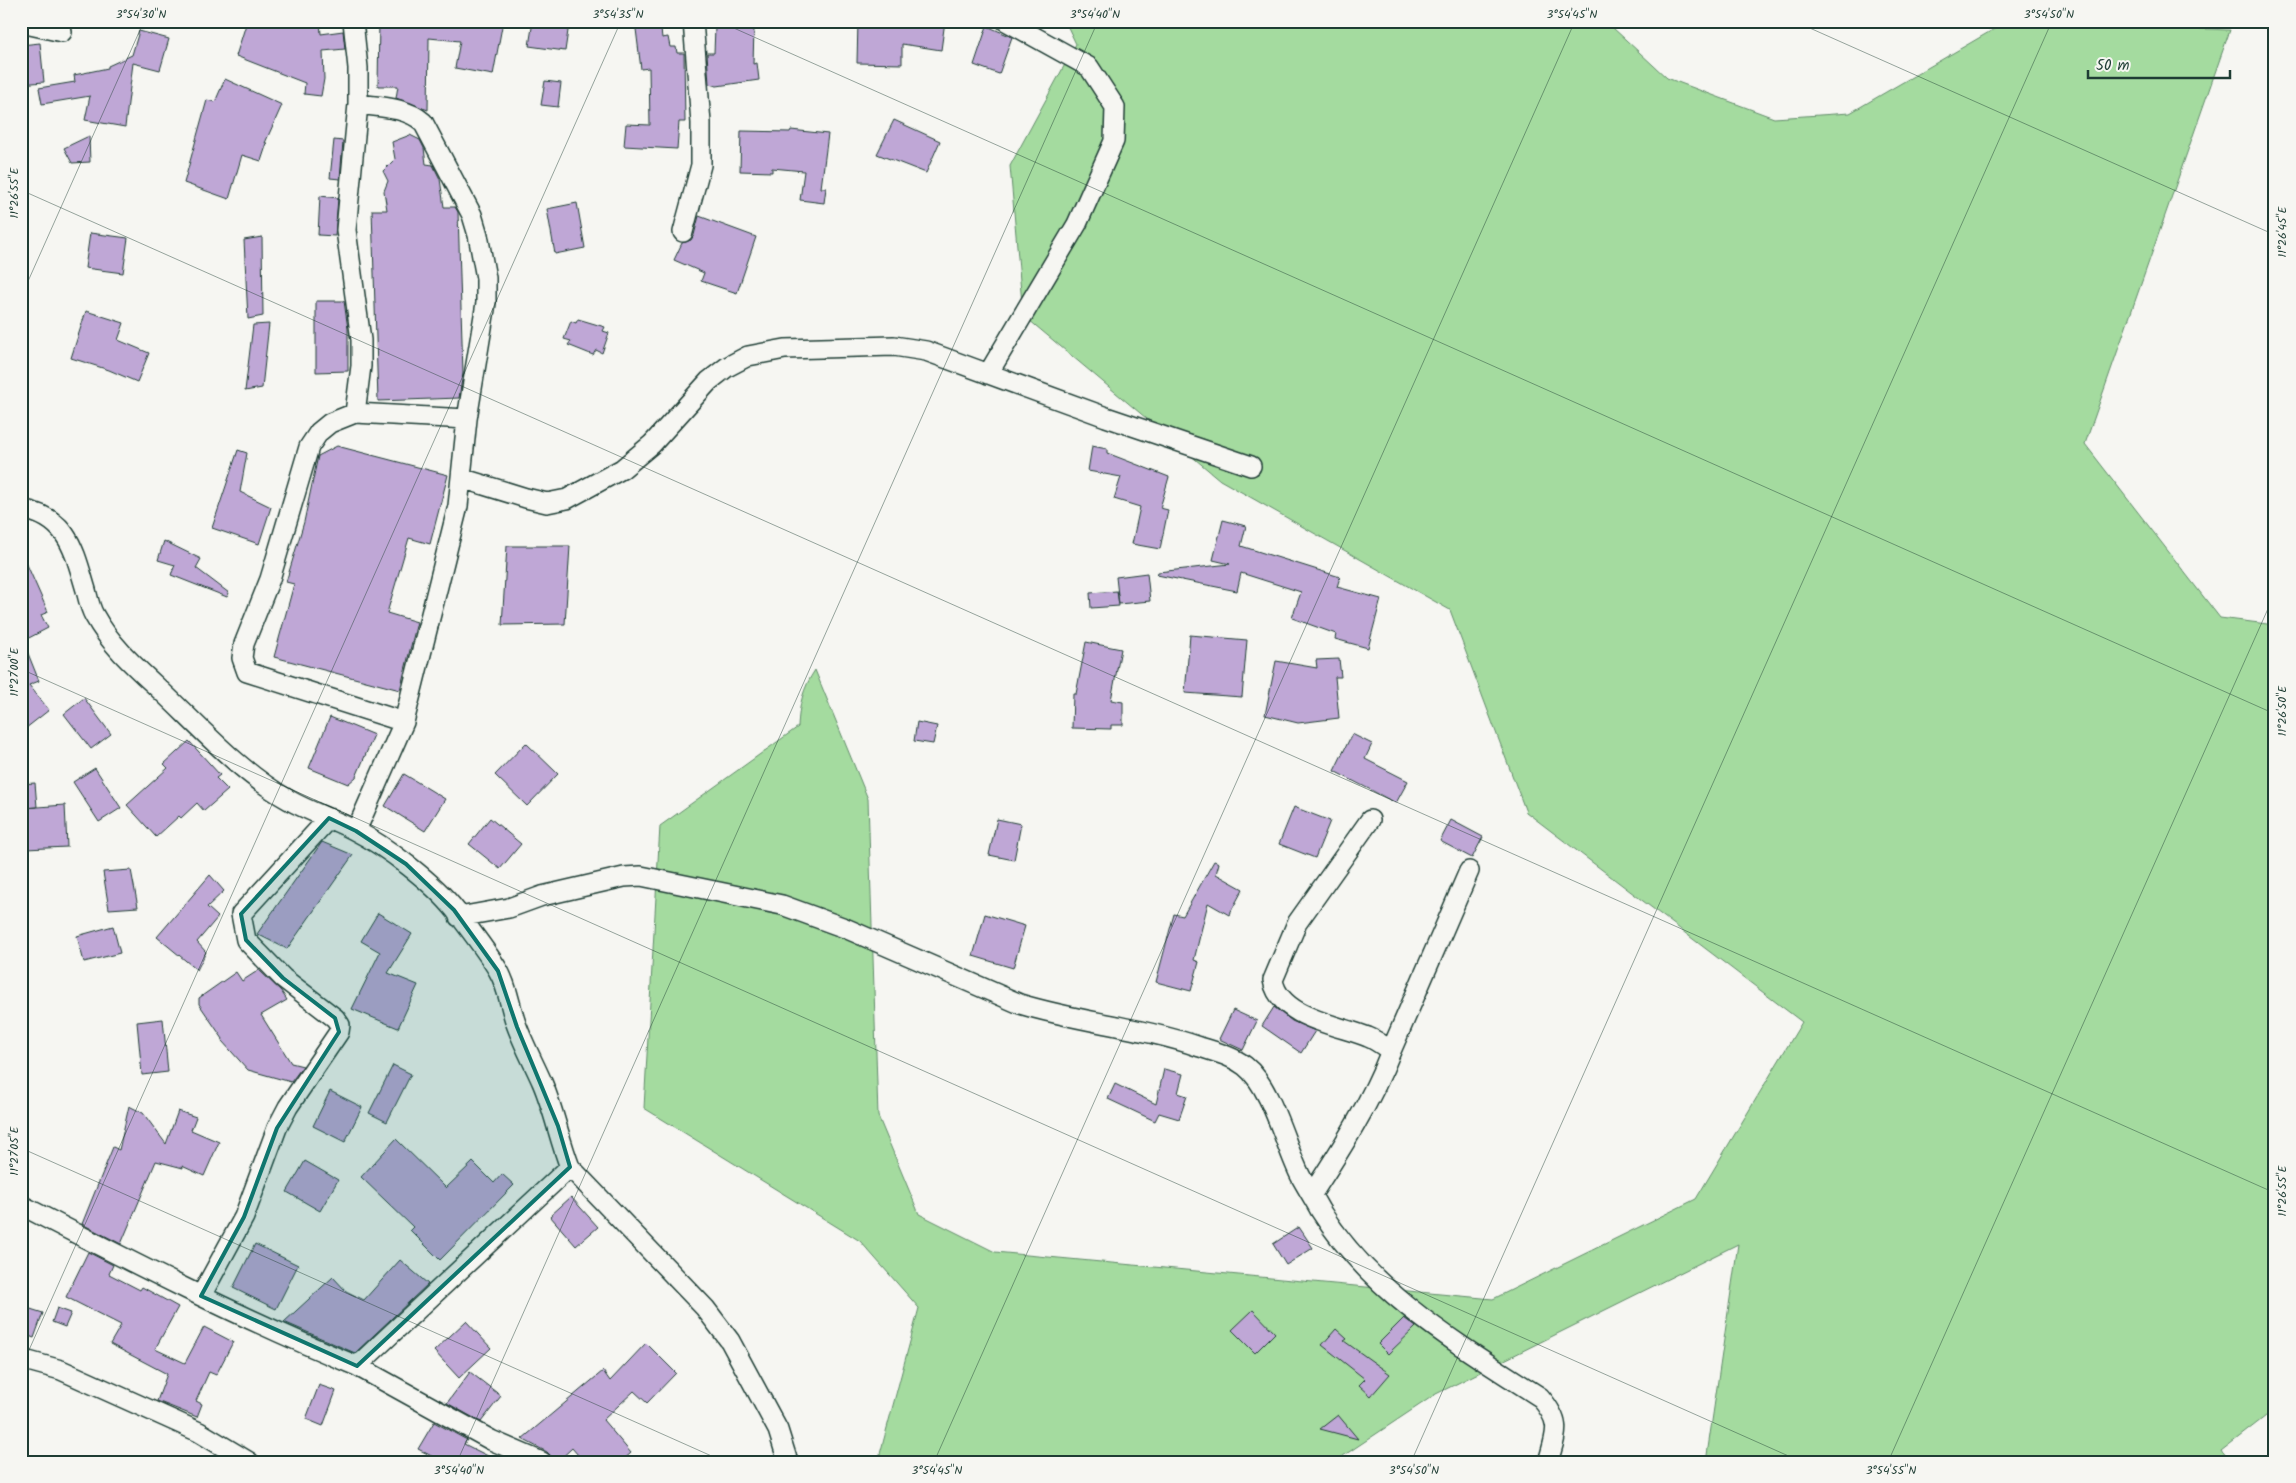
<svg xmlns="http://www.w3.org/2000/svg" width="2296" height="1483" viewBox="0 0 2296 1483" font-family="Kalam,sans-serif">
<rect width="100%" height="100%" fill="#f6f6f2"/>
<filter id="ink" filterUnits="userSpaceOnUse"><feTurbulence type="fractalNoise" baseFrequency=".02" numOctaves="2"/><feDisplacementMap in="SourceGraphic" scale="10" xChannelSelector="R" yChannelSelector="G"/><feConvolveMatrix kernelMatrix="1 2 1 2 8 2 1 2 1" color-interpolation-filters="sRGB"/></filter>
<g filter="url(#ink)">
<path fill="#a4db9f" stroke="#628c6a" d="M 1065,21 L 1585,21 L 1612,27 L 1667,78 L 1774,118 L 1850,113 L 2008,21 L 2230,30 L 2085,444 L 2220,618 L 2275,625 L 2275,1409 L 2221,1451 L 2228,1462 L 1706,1462 L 1738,1244 L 1436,1394 L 1334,1462 L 882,1462 L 880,1454 L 919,1308 L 860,1241 L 644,1108 L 660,826 L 798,727 C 799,705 803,688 815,670 L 868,799 L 878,1116 L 919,1214 L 995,1252 L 1493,1299 L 1696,1199 L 1802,1022 L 1526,812 L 1450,610 L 1220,480 L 1023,315 L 1010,166 L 1076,44 Z"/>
<path fill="#bfa7d6" stroke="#1f3d34" d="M 247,21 L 320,21 L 321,34 L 343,31 L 345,49 L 323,51 L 324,79 L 321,96 L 304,94 L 305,83 L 236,56 Z
M 379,21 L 503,21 L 493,75 L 455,68 L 460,41 L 429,38 L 428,110 L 396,98 L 398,86 L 378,86 Z
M 533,21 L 569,24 L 565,51 L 529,46 Z
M 635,21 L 660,21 L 662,38 L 668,37 L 670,47 L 676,47 L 677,53 L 684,53 L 685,122 L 679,122 L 677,149 L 624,146 L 626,124 L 650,125 L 649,68 L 641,69 Z
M 858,21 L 945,21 L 941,50 L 902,44 L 902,64 L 857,63 Z
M 987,26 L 1012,37 L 999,74 L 974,65 Z
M 715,27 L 754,28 L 753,64 L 757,63 L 759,80 L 717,86 L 709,84 L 707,53 L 714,53 Z
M 139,31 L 169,39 L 160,70 L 133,63 L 125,127 L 85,120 L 90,96 L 42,104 L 39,88 L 75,82 L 74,75 L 108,68 L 108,66 L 132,55 Z
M 40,43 L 44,82 L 21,84 L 21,45 Z
M 225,79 L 282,105 L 265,143 L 267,143 L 261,161 L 242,155 L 229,199 L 184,183 L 207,100 L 215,102 Z
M 545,81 L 561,83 L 558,107 L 541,105 Z
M 894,120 L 940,141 L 926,173 L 877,154 Z
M 791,130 L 828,134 L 821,188 L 826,188 L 824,203 L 800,200 L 804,171 L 772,168 L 772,172 L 740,171 L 741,131 L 790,132 Z
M 410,135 L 420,140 L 424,148 L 426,164 L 433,165 L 440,179 L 444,207 L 455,207 L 458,212 L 463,373 L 459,398 L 378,401 L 372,210 L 387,210 L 384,191 L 388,181 L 383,171 L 395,159 L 392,142 Z
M 89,136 L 90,162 L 72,163 L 64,148 Z
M 334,140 L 343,141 L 340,179 L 330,178 Z
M 320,196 L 338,198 L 335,236 L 318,235 Z
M 577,203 L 585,248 L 555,254 L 547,209 Z
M 699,216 L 756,237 L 737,293 L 701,281 L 704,273 L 674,260 L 682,243 L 691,240 L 694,235 Z
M 90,233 L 128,238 L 123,273 L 85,268 Z
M 262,237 L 263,316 L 248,319 L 244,240 Z
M 316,301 L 344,301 L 348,329 L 348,371 L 316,372 Z
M 86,311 L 124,323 L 118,340 L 149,353 L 137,382 L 109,370 L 71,358 Z
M 578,319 L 605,327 L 603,331 L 609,333 L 602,353 L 596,350 L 593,355 L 568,345 L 571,341 L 564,339 L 571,321 L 576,323 Z
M 269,324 L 262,388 L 245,391 L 253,325 Z
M 337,446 L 448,475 L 430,544 L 409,538 L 387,613 L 417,622 L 400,690 L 274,657 L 294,584 L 286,582 L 304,522 L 318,456 Z
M 1092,446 L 1107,449 L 1107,453 L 1169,477 L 1160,508 L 1168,510 L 1160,549 L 1132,544 L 1140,507 L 1114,499 L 1121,477 L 1088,471 Z
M 238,450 L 247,453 L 240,492 L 271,507 L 259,544 L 212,528 Z
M 1223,520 L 1246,526 L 1241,546 L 1340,577 L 1337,587 L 1381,599 L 1368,648 L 1335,639 L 1336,634 L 1292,618 L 1301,592 L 1241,573 L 1237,591 L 1157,575 L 1158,572 L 1230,564 L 1213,560 Z
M 164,541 L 201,559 L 196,568 L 229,593 L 227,597 L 171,575 L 175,565 L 158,560 Z
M 507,546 L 570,546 L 565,624 L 502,625 Z
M 21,551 L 48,612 L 41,615 L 48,628 L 23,641 L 39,681 L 29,685 L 49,710 L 21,732 Z
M 1147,573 L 1150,601 L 1119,604 L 1116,577 Z
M 1117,591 L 1119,606 L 1091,608 L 1090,593 Z
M 1190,635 L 1247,640 L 1242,697 L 1185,693 Z
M 1086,642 L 1121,649 L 1111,700 L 1123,702 L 1123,725 L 1111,725 L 1111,729 L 1072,728 L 1073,694 L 1076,694 Z
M 1339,659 L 1341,677 L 1335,677 L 1339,718 L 1298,723 L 1265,715 L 1276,661 L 1317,668 L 1316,660 Z
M 84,698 L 111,734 L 91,749 L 64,714 Z
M 330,717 L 374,735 L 356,777 L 348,784 L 309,768 Z
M 917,722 L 937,726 L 933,744 L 914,741 Z
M 1352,734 L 1372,744 L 1365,759 L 1408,781 L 1396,803 L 1334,771 Z
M 189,741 L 220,775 L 216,778 L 228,790 L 204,811 L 197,803 L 181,818 L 179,816 L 156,837 L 127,805 L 168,768 L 164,764 Z
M 526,743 L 558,774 L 527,806 L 495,775 Z
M 95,768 L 121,808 L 99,822 L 73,782 Z
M 404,774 L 445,799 L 425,831 L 385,806 Z
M 35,783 L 37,807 L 21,808 L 21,784 Z
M 65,805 L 67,847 L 26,849 L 24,808 Z
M 1294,807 L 1330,821 L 1315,858 L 1279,844 Z
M 490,818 L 521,844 L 500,869 L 469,844 Z
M 997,819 L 1021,824 L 1014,860 L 989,855 Z
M 1451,820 L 1483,837 L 1472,858 L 1440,841 Z
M 322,842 L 353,855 L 287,949 L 257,934 Z
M 1214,861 L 1219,863 L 1216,874 L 1243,889 L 1229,915 L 1208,903 L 1194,960 L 1199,962 L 1191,991 L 1156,982 L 1174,914 L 1183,916 Z
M 131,870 L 138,907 L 109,909 L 103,872 Z
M 210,875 L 224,891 L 207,907 L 218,917 L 197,942 L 206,952 L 197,970 L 157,937 Z
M 378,913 L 412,934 L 388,973 L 418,985 L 398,1028 L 352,1009 L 380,952 L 361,941 Z
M 985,914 L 1025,926 L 1013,968 L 973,956 Z
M 113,926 L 120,953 L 84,962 L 77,936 Z
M 259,970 L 281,991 L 287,1000 L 261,1015 L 291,1063 L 303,1066 L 291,1082 L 248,1070 L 222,1041 L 223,1039 L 199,1004 L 199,998 L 236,972 L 242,981 Z
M 1274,1007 L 1292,1021 L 1315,1031 L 1301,1053 L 1262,1026 Z
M 1233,1010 L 1257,1021 L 1243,1050 L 1219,1039 Z
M 163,1019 L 168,1072 L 142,1075 L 137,1022 Z
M 393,1065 L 411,1074 L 387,1122 L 369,1113 Z
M 1164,1069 L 1183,1074 L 1178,1093 L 1187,1096 L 1179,1119 L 1159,1113 L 1155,1121 L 1108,1099 L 1115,1084 L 1156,1104 Z
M 330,1091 L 362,1107 L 345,1142 L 313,1126 Z
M 129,1106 L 143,1113 L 166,1144 L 178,1111 L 196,1117 L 191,1130 L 219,1142 L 204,1176 L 182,1166 L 183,1168 L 156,1161 L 121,1244 L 82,1224 L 113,1147 L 119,1150 Z
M 396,1139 L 446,1188 L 473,1162 L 494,1183 L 502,1174 L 514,1185 L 440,1260 L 410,1230 L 413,1227 L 361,1177 Z
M 305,1161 L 338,1180 L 320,1211 L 287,1192 Z
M 571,1197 L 598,1227 L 576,1246 L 550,1216 Z
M 1299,1227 L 1313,1248 L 1286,1265 L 1273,1244 Z
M 255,1244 L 298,1265 L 276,1309 L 233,1288 Z
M 88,1252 L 113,1265 L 109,1274 L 140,1290 L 142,1287 L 178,1307 L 155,1349 L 185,1363 L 204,1327 L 233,1342 L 216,1375 L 209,1372 L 196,1401 L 202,1404 L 197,1417 L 157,1401 L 167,1374 L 110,1344 L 121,1325 L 66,1297 Z
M 400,1260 L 428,1284 L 355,1353 L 284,1322 L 333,1277 L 346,1291 L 364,1300 Z
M 21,1306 L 43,1313 L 34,1338 L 21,1333 Z
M 57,1308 L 71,1313 L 65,1327 L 52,1322 Z
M 1253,1310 L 1275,1333 L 1255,1353 L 1232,1330 Z
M 1404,1318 L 1416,1327 L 1388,1354 L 1378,1344 Z
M 466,1321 L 491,1348 L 459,1378 L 434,1351 Z
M 1336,1329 L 1347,1339 L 1344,1341 L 1390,1374 L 1371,1396 L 1359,1385 L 1365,1379 L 1322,1345 Z
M 646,1343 L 676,1373 L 647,1403 L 634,1391 L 603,1420 L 631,1453 L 621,1462 L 584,1462 L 572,1448 L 557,1462 L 553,1462 L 551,1456 L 547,1452 L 522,1439 L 603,1371 L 610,1381 Z
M 470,1372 L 501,1396 L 481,1422 L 447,1403 Z
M 319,1385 L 336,1391 L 323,1426 L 306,1419 Z
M 1338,1415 L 1358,1439 L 1320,1429 Z
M 434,1422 L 467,1440 L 464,1444 L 500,1462 L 443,1462 L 418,1449 Z"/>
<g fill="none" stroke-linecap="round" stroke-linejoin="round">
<g stroke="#1f3d34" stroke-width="22">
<path id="minor" d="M 353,21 L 358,68 L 358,104 C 379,107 406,107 423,122 L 472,215 L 478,235 L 486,278 L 486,303 L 467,419 L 458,506 L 404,722 L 356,831
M 21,23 L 62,32
M 683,232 L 701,165 L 701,123 L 693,21
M 988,374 L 1077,224 L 1114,141 L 1115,107 L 1089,67 L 1006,21
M 355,413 L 361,366 L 361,340 L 346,230 L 358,104
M 461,478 L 526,498 L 547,503 L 567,499 L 622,469 L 652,444 L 709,381 L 727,367 L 748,356 L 785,349 L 894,346 L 926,351 L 1106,417 L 1251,466
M 21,509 C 68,517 74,550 86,590 C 88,598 90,608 94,615 C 110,644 132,664 156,686 C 198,725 239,772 289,800 C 310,812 333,819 354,830 C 386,846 434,883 456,911 C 470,930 486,950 498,970 C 509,988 510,1010 518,1029 C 525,1047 534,1064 542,1082 C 554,1110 559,1139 570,1167
M 404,722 L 247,672 L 242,658 L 244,644 L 270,579 L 309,447 L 319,432 L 330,423 L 355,413 L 467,419
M 459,917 L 509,908 L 542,896 L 624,877 L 641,876 L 782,905 L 845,928 L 1020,1004 C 1079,1022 1142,1027 1200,1047 C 1216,1052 1232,1056 1245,1066 C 1272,1087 1285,1146 1301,1177 C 1307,1188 1314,1199 1320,1210 C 1373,1295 1458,1344 1540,1397 C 1562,1423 1557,1431 1548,1462
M 1391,1051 L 1469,871
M 1312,1194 C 1342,1148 1371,1102 1391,1051 C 1384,1046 1376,1040 1368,1037 C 1339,1025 1279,1018 1273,980 L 1297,923 L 1370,820
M 21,1205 C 131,1262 242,1319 357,1366 L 570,1167 L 705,1308 L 730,1341 L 778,1430 L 788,1462
M 201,1296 L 244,1217 L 277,1128 L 288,1107 L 339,1032 L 340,1025 L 335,1018 L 283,978 L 246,940 L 241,914 L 329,818
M 21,1359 L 61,1370 L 199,1432 L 249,1462
M 357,1366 L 491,1440 L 542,1462"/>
</g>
<use href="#minor" stroke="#f6f6f2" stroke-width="19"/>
</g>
</g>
<path fill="#0f766e" fill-opacity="0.2" stroke="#0f766e" stroke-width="4" stroke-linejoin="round" d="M 329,818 L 356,831 L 406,864 L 454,910 L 498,971 L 517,1027 L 558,1126 L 570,1167 L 357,1366 L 201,1296 L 244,1217 L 277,1128 L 339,1032 L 335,1018 L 283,978 L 246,940 L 241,914 Z"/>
<path fill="none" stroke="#1f3d34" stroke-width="1" stroke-opacity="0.45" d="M 718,21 L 2275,714M 1794,21 L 2275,235M 21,190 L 2275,1193M 21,297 L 144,21M 21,669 L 1802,1462M 21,1148 L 725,1462M 21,1368 L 621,21M 457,1462 L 1098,21M 934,1462 L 1575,21M 1411,1462 L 2052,21M 1888,1462 L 2275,593"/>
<rect width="2296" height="1483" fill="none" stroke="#f6f6f2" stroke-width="55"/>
<path d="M2088 70v8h142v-8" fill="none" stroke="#1f3d34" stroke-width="2.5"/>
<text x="2096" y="70" font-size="15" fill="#1f3d34" stroke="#f6f6f2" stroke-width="4" paint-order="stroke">50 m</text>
<rect x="28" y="28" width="2240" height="1428" fill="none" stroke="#1f3d34" stroke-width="2"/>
<g font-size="12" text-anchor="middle" fill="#1f3d34">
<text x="141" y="18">3°54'30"N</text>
<text x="618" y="18">3°54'35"N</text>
<text x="1095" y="18">3°54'40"N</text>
<text x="1572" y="18">3°54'45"N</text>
<text x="2049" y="18">3°54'50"N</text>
<text transform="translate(14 193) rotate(-90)" y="4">11°26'55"E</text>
<text transform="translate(2282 232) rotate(-90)" y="4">11°26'45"E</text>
<text transform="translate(14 672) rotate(-90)" y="4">11°27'00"E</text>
<text transform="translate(2282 711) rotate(-90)" y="4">11°26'50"E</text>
<text transform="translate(14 1151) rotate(-90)" y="4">11°27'05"E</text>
<text transform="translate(2282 1191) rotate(-90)" y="4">11°26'55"E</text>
<text x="459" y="1474">3°54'40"N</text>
<text x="937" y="1474">3°54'45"N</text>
<text x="1414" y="1474">3°54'50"N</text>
<text x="1891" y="1474">3°54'55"N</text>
</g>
</svg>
